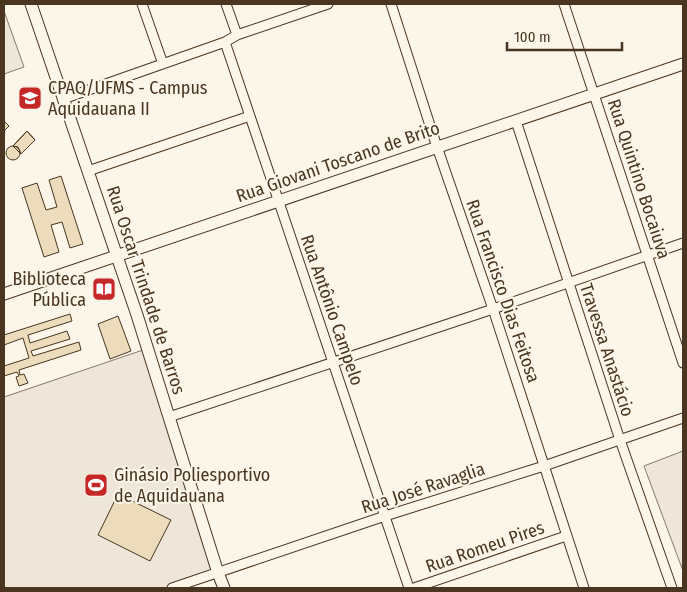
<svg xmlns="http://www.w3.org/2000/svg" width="687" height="592" viewBox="0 0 687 592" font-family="'Fira Sans Condensed',sans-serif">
<rect width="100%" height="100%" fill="#fbf6e9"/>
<path fill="#ede6d9" stroke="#887966" d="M 143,350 L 218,573 L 170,588 L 4,588 L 4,397 Z
M 683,451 L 683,571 L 644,466 Z"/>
<path fill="#ede7d9" stroke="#887966" d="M 4,11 L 24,67 L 4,74 Z"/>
<path fill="#ecdcbc" stroke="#4a3520" d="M 4,121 L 9,126 L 4,131 Z
M 27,131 L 35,140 L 21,154 L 18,147 L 13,146 Z
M 27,131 L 35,140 L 21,154 L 13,146 Z
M6 153a7 7 0 1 1 14 0a7 7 0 1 1-14 0Z
M 61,176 L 83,244 L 70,248 L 62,222 L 51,225 L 59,252 L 44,257 L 22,188 L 37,183 L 46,210 L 57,207 L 49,180 Z
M 101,281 L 110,285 L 105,296 L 96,292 Z
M 70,314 L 72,321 L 28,335 L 30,343 L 67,331 L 70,339 L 31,351 L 33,356 L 79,342 L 81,350 L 19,370 L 20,375 L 24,374 L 28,383 L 19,386 L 16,377 L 19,376 L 17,372 L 4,376 L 4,366 L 29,358 L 23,338 L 4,345 L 4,335 Z
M 118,316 L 131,351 L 110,359 L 98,324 Z
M 118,494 L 171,520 L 150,561 L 98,535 Z"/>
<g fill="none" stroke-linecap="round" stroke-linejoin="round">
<g stroke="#4a3520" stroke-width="11">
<path id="minor" d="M 142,4 L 163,64
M 226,4 L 237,35
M 391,4 L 435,141 L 493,309 L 584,588
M 564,4 L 683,363
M 225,42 L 409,588
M 63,99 L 225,42 L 237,35 L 328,4
M 516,121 L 620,440 L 672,588
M 88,171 L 250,116
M 169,417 L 493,309 L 683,243
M 172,588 L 385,516 L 544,466 L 683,418
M 414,588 L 566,536"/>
</g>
<g stroke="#4a3520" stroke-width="13">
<path id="major" d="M 31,4 L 137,315 L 218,573 L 224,588
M 4,294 L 683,64"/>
</g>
<use href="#minor" stroke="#fbf6e9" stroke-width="9"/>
<use href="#major" stroke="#fbf6e9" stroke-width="11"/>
</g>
<defs>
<g id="university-square" transform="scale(1.25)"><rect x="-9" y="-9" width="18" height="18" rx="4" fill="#c62828" stroke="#fbf6e9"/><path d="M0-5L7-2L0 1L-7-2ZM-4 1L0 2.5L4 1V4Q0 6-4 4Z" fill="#fff"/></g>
<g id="library-square" transform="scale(1.25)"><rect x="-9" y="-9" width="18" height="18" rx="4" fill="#c62828" stroke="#fbf6e9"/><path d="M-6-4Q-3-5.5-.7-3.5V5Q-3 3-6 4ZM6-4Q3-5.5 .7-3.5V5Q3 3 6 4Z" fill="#fff"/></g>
<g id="stadium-square" transform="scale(1.25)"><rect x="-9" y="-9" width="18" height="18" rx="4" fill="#c62828" stroke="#fbf6e9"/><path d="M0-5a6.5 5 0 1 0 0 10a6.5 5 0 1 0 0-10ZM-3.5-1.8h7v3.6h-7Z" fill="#fff"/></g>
</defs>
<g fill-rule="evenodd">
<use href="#university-square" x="30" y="98"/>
<use href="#library-square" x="104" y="289"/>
<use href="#stadium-square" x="96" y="485"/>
</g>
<g text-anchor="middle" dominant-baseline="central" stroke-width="4" stroke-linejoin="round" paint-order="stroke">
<g font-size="18" fill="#4a3520" stroke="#fbf6e9" text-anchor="start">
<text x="48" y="88">CPAQ/UFMS - Campus<tspan x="48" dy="21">Aquidauana II</tspan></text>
<text x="86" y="279" text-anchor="end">Biblioteca<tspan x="86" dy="21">Pública</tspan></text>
<text x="114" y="475">Ginásio Poliesportivo<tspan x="114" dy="21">de Aquidauana</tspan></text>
</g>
<g font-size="18" fill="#4a3520" stroke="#fbf6e9">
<text transform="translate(338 162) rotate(-19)">Rua Giovani Toscano de Brito</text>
<text transform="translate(639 179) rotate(72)">Rua Quintino Bocaiuva</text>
<text transform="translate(146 290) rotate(72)">Rua Oscar Trindade de Barros</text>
<text transform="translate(503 291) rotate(71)">Rua Francisco Dias Feitosa</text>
<text transform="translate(332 310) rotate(71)">Rua Antônio Campelo</text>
<text transform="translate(607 350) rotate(72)">Travessa Anastácio</text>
<text transform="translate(423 488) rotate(-18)">Rua José Ravaglia</text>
<text transform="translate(485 547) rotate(-19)">Rua Romeu Pires</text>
</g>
</g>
<rect width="687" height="592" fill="none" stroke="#4a3520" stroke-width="10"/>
<path d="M507 42v8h115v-8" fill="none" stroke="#4a3520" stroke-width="2.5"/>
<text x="514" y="42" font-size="15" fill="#4a3520" stroke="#fbf6e9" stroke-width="4" paint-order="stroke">100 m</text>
</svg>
